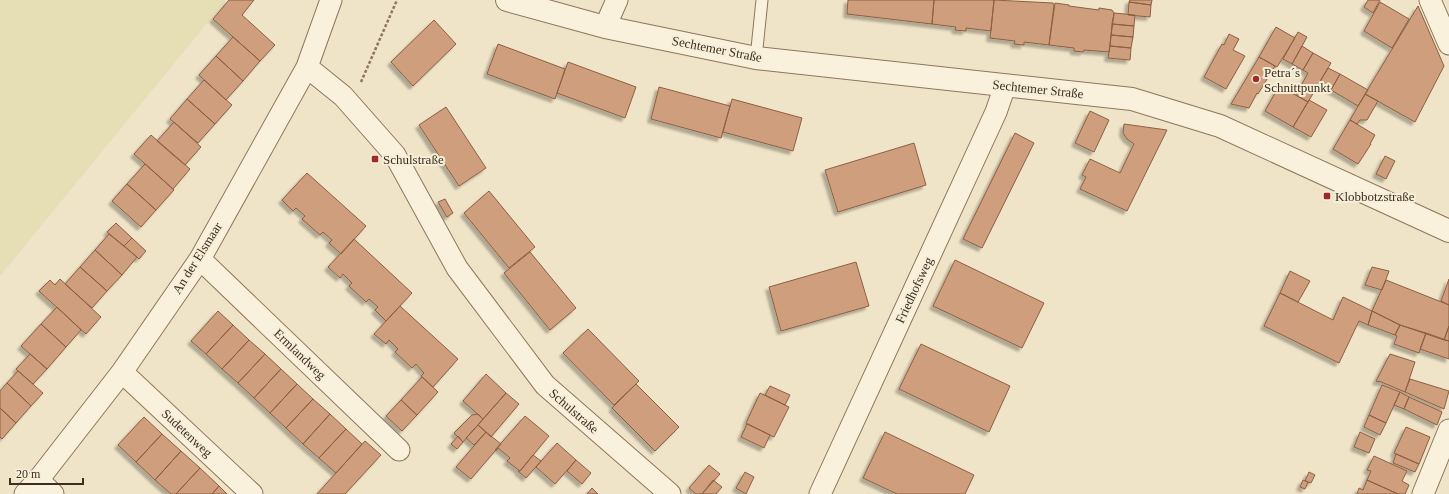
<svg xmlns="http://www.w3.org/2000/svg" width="1449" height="494" viewBox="0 0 1449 494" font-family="Georgia,serif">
<defs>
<filter id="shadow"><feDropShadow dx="-3.5" dy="3.5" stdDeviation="1" flood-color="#0004"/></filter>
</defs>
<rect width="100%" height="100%" fill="#f0e4c8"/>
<path fill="#e6deb5" d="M 0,0 L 226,0 L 0,276 Z"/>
<path fill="#cf9f7d" stroke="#8d5f41" filter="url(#shadow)" d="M 229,0 L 254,0 L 242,15 L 275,45 L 260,61 L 213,19 Z
M 848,0 L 934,0 L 932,24 L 847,14 Z
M 934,0 L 994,0 L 991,31 L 966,28 L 966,31 L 955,30 L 956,27 L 932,24 Z
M 994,0 L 1053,3 L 1054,5 L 1049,45 L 1024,42 L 1024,45 L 1014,44 L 1015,41 L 990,38 Z
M 1130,0 L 1152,0 L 1151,5 L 1129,2 Z
M 1368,0 L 1380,0 L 1373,13 L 1364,7 Z
M 1129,2 L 1151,5 L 1150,17 L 1128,15 Z
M 1380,2 L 1409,19 L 1392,48 L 1364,31 Z
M 1055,3 L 1069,5 L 1069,6 L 1099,10 L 1099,8 L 1112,10 L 1114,13 L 1109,52 L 1084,50 L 1083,52 L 1074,51 L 1074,48 L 1049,45 Z
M 1418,6 L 1444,66 L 1415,122 L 1365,94 Z
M 1114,13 L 1135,15 L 1134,26 L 1112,24 Z
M 434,20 L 456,44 L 413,86 L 391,62 Z
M 1112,24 L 1134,26 L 1133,37 L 1111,35 Z
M 1276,27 L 1295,38 L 1277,67 L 1259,57 Z
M 1298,32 L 1307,37 L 1292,64 L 1283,59 Z
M 1229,34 L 1239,39 L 1233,50 L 1245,56 L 1226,89 L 1204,77 L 1222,44 L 1224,45 Z
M 1111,35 L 1133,37 L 1131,48 L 1110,46 Z
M 233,37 L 260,61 L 243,81 L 216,56 Z
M 498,44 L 565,69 L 555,99 L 487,74 Z
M 1110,46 L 1131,48 L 1130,60 L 1108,58 Z
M 1302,46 L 1313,53 L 1303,70 L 1292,64 Z
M 1313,53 L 1331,63 L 1308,102 L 1296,95 L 1308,73 L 1303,70 Z
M 216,56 L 243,81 L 226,100 L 199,75 Z
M 1259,57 L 1275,66 L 1258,94 L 1257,93 L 1249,108 L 1231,104 Z
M 568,62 L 636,87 L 625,118 L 557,93 Z
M 1328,68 L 1340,74 L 1331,90 L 1319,83 Z
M 1340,74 L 1368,90 L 1358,106 L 1331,90 Z
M 204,80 L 232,105 L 215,124 L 187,99 Z
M 1279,86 L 1308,102 L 1293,127 L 1265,111 Z
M 659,87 L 730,106 L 721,138 L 651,119 Z
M 1365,94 L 1378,101 L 1367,120 L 1360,120 L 1357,124 L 1350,120 Z
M 187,99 L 215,124 L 198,143 L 170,119 Z
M 732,99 L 802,118 L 793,151 L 723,132 Z
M 1309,100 L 1327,110 L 1311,137 L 1293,127 Z
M 446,107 L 486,168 L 459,186 L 419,125 Z
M 1090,111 L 1109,120 L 1094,152 L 1075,143 Z
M 1350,120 L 1375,135 L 1370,144 L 1371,144 L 1358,164 L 1333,149 Z
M 174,122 L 201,147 L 185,165 L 157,141 Z
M 1124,124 L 1167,130 L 1127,211 L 1080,189 L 1086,177 L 1082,175 L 1090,159 L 1120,173 L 1134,144 L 1127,139 L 1123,133 Z
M 1015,133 L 1034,143 L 982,248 L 963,239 Z
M 151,135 L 190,169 L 173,189 L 134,154 Z
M 914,143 L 926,185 L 838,212 L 825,170 Z
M 1385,156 L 1395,161 L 1386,179 L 1376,174 Z
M 145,164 L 174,190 L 156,210 L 127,184 Z
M 307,173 L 366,226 L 341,254 L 329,243 L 332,240 L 323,232 L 320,235 L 302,219 L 305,216 L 296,208 L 293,211 L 282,200 Z
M 127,184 L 156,210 L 141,227 L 112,201 Z
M 489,191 L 535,247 L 509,268 L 464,213 Z
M 445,199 L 453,213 L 447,217 L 438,202 Z
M 116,223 L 132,238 L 124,246 L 107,232 Z
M 109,234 L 137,257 L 122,275 L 95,250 Z
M 132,238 L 146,251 L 139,259 L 124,246 Z
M 354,239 L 412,293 L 386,321 L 375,310 L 378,307 L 369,299 L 366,302 L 349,286 L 352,283 L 343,274 L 340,278 L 328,267 Z
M 95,250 L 122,275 L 107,291 L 80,267 Z
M 530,252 L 576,308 L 550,330 L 504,273 Z
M 955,260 L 1044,303 L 1022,348 L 933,306 Z
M 856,262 L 869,306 L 781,331 L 769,287 Z
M 80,267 L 107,291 L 92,308 L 65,284 Z
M 1372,267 L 1389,271 L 1382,290 L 1365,285 Z
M 1290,271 L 1310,281 L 1298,302 L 1280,293 Z
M 60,279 L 101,317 L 86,334 L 39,291 L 50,280 L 55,285 Z
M 1449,279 L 1449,305 L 1441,301 Z
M 1386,280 L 1449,305 L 1449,326 L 1444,340 L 1400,325 L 1372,311 Z
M 1280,293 L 1333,320 L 1343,297 L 1372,311 L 1368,325 L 1359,321 L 1339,363 L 1264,326 Z
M 400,306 L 458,359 L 433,387 L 421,376 L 424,373 L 416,364 L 412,368 L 395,352 L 398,349 L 389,340 L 386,344 L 374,334 Z
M 57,307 L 81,330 L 66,347 L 41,324 Z
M 218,311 L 233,325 L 206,354 L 191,341 Z
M 1372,311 L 1400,325 L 1395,335 L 1368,325 Z
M 41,324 L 66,347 L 47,369 L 21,346 Z
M 233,325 L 249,340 L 222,369 L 206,354 Z
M 1400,325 L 1426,333 L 1419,353 L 1394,344 L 1397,336 L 1395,335 Z
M 1449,326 L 1449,341 L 1444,340 Z
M 588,329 L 639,381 L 614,405 L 563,353 Z
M 1426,333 L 1449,341 L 1449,359 L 1420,349 Z
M 249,340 L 265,354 L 238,383 L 222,369 Z
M 921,344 L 1010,386 L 989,432 L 899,389 Z
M 30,354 L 47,369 L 33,384 L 16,369 Z
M 265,354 L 281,369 L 254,398 L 238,383 Z
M 1390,354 L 1415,362 L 1405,392 L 1379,381 L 1379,382 L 1376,381 Z
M 281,369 L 297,384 L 270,413 L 254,398 Z
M 18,371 L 43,393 L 31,406 L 7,383 Z
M 486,374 L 506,393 L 483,419 L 463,401 Z
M 422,377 L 438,392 L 417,415 L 401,400 Z
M 1410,379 L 1449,391 L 1444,409 L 1405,392 Z
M 7,383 L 31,406 L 16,423 L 0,408 L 0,391 Z
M 297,384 L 313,399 L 286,428 L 270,413 Z
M 636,384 L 679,427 L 655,451 L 612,408 Z
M 1382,385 L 1400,392 L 1386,423 L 1369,415 Z
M 770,386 L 790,395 L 785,405 L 765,395 Z
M 1400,392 L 1409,397 L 1404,409 L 1394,405 Z
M 506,393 L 519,404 L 491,437 L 478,425 Z
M 760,393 L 789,407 L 774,437 L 746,423 Z
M 1409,397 L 1442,412 L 1437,425 L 1404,409 Z
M 313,399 L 330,414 L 303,444 L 286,428 Z
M 401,400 L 417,415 L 402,431 L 386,416 Z
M 0,408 L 16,423 L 2,439 L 0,437 Z
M 330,414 L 346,429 L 319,458 L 303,444 Z
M 478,414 L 483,419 L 463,442 L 454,433 L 472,415 Z
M 1369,415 L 1386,423 L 1380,435 L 1364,427 Z
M 525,416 L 549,436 L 520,471 L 507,461 L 510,458 L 498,448 L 496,451 L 495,450 Z
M 144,417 L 162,434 L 136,462 L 118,445 Z
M 747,424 L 770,435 L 764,448 L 741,437 Z
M 478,425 L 486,432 L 474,445 L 466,438 Z
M 1406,427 L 1430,437 L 1419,464 L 1394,453 Z
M 346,429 L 362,444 L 336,473 L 319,458 Z
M 486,432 L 501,444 L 471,479 L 456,467 Z
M 885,432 L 974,475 L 965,494 L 897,494 L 863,478 Z
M 1360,432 L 1375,439 L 1369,453 L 1354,447 Z
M 162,434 L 181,451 L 155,480 L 136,462 Z
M 458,436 L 463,442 L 457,449 L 451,444 Z
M 365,441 L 381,455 L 345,494 L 317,494 Z
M 557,443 L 576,460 L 555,484 L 536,467 Z
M 181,451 L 200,468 L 176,494 L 171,494 L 155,480 Z
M 1396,454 L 1419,464 L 1415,472 L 1393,463 Z
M 533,455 L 541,461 L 526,478 L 518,471 L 520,471 Z
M 1374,456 L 1407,471 L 1402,481 L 1409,485 L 1405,494 L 1398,494 L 1367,480 L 1371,471 L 1367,470 Z
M 576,460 L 591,473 L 582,484 L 567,471 Z
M 709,465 L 720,474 L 702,494 L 696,494 L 689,488 Z
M 200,468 L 219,486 L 212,494 L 176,494 Z
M 745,472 L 754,477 L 746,494 L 736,488 Z
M 1309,472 L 1315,475 L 1311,483 L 1305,481 Z
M 713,480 L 722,487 L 716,494 L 702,494 Z
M 1303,480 L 1308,482 L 1305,489 L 1300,487 Z
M 1367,480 L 1398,494 L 1357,494 L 1359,488 L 1363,490 Z
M 219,486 L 227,494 L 212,494 Z
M 592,488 L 598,494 L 587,494 Z"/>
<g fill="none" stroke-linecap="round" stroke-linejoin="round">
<g stroke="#8d765c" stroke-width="13">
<path id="service" d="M 756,58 L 762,0"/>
</g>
<g stroke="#8d765c" stroke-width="23">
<path id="minor" d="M 1430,0 L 1449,44
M 605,27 L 617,0
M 307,67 L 343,96 L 395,155 L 457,268 L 545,385 L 670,494
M 200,259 L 399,450
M 122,372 L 252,494
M 38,480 L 53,494
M 25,494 L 38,480 L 122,372 L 200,259 L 307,67 L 331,0
M 820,494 L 996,112 L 1005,86
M 1423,494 L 1449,430"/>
</g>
<g stroke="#8d765c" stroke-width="24">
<path id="tertiary" d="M 507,0 L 605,27 L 756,58 L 1132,99 L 1220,126 L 1449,231"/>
</g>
<path stroke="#8d765c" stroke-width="2.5" stroke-dasharray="3 2" stroke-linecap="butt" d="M 361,82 L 397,0"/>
<use href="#service" stroke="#faf1dc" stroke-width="11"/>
<use href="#minor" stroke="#faf1dc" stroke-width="21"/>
<use href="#tertiary" stroke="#faf1dc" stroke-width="22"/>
</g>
<g fill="#9e2a2b" stroke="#f7eed8" stroke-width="1.5">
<circle cx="1256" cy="79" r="4"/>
<rect x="371" y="155" width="8" height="8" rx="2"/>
<rect x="1323" y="192" width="8" height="8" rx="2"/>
</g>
<g text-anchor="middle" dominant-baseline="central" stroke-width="4" stroke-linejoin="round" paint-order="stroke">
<g font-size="13" fill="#3d2e20" stroke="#f7eed8">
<text transform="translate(717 49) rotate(11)">Sechtemer Straße</text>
<text transform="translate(1038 89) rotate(6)">Sechtemer Straße</text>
<text transform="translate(197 258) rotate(-58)">An der Elsmaar</text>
<text transform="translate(914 290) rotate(-65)">Friedhofsweg</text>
<text transform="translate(300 354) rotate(44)">Ermlandweg</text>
<text transform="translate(574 411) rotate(41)">Schulstraße</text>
<text transform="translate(187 433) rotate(43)">Sudetenweg</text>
</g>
<g font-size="13" fill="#3d2e20" stroke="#f7eed8" text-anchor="start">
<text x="1264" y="72">Petra´s<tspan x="1264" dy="15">Schnittpunkt</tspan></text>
<text x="383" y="159">Schulstraße</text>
<text x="1335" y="196">Klobbotzstraße</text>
</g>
</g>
<path d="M10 478v6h73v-6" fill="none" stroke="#3d2e20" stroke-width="2"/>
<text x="16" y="478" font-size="12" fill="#3d2e20" stroke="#f7eed8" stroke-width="3" paint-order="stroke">20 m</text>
</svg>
